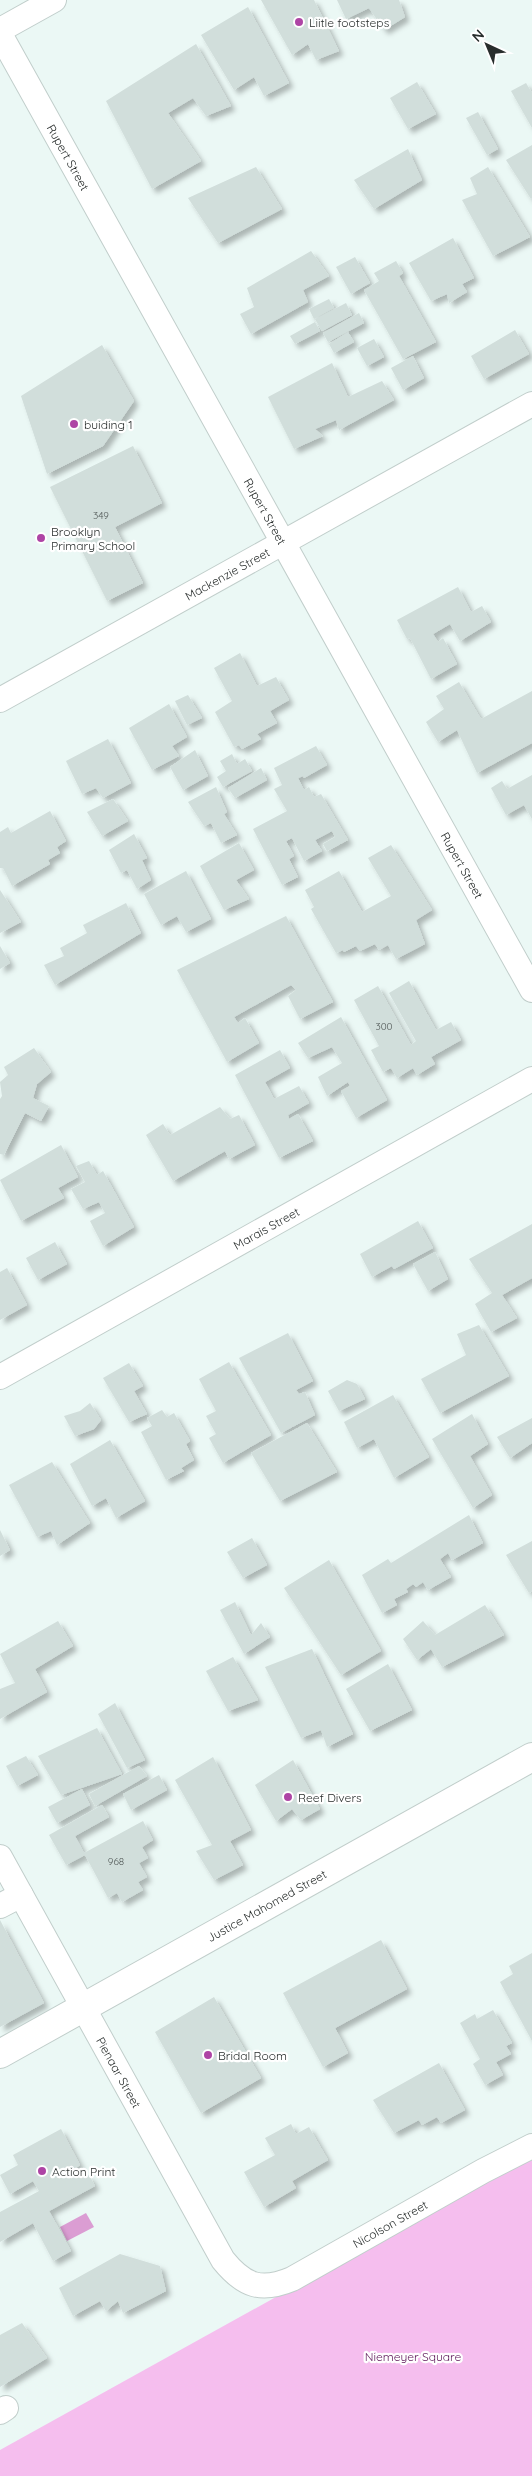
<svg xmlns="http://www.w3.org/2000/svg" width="532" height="2476" viewBox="0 0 532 2476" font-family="Quicksand,sans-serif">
<defs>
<filter id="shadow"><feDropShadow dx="4.5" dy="4.5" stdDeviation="2.5" flood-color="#0004"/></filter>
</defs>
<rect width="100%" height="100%" fill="#ebf8f5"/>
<path fill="#f5beee" d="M 532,2155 L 532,2476 L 0,2476 L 0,2450 Z"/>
<path fill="#db9dd3" d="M 86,2213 L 94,2227 L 67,2241 L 60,2227 Z"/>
<path fill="#d1dedb" filter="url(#shadow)" d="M 261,0 L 314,0 L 339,51 L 316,60 L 308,44 L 292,55 Z
M 337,0 L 399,0 L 405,17 L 384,30 L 369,8 L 346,19 Z
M 248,7 L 289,83 L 264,96 L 254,77 L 234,90 L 201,35 Z
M 196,44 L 231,106 L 206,116 L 193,98 L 168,113 L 201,161 L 152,189 L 106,101 Z
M 417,82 L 436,114 L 408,129 L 390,98 Z
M 526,83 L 532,93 L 532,128 L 511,91 Z
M 478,112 L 498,149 L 487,155 L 466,118 Z
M 532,145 L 532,198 L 531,199 L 506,160 Z
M 408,149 L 422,180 L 374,209 L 354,180 Z
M 256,167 L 282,209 L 218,243 L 188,198 Z
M 488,167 L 530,237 L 493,256 L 462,200 L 477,194 L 470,178 Z
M 453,238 L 474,278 L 462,284 L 467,292 L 449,303 L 447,294 L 431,301 L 409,263 Z
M 311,251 L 329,276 L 303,290 L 308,302 L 251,334 L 240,314 L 254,307 L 247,288 Z
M 355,257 L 370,283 L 351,294 L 336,267 Z
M 396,261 L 403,273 L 399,276 L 436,342 L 403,359 L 364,290 L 379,281 L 374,273 Z
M 329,299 L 334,308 L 314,319 L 309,309 Z
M 346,303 L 352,315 L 322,331 L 315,319 Z
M 359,313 L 364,323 L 328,342 L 323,333 Z
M 315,322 L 320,331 L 295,344 L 290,336 Z
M 515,330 L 529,354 L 484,379 L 471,356 Z
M 348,332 L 354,342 L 334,353 L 329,344 Z
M 374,339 L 384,357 L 367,366 L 357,348 Z
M 102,345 L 134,401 L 103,446 L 47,474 L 21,396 Z
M 413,356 L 424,378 L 403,390 L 391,368 Z
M 332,363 L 348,397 L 382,381 L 394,400 L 339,430 L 336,420 L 315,429 L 323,436 L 294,449 L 268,397 Z
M 133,446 L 162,503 L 115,527 L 143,583 L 107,601 L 50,487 Z
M 458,587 L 471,612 L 482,606 L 491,622 L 460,641 L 450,624 L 433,634 L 438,642 L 443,638 L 457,664 L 431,679 L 410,638 L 407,639 L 397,620 Z
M 240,653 L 257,686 L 276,677 L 289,700 L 270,711 L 277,723 L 257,734 L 261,739 L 242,749 L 239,745 L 234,747 L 215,712 L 232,701 L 214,668 Z
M 459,682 L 481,719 L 532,691 L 532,743 L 477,773 L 457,730 L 438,742 L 426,722 L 444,709 L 436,696 Z
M 188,695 L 202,718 L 187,725 L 175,701 Z
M 169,704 L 187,737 L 172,746 L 179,756 L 152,770 L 129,728 Z
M 108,739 L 131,783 L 103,798 L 96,788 L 82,794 L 66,761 Z
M 316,746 L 327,765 L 304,778 L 303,776 L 298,778 L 304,790 L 309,787 L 314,797 L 321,794 L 348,840 L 327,851 L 323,844 L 335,837 L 332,831 L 315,840 L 322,851 L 304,861 L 292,838 L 286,841 L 294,856 L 289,859 L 298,877 L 282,885 L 253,829 L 287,811 L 274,789 L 282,785 L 274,768 Z
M 195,750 L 208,776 L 183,790 L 170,767 Z
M 232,754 L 237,764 L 245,759 L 252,771 L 223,787 L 217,777 L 226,771 L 220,761 Z
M 261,768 L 267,780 L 235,798 L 228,788 Z
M 532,775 L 532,819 L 524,805 L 506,815 L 491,788 L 502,781 L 507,789 Z
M 216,787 L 227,812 L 224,814 L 237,835 L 221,843 L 211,823 L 204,826 L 188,802 Z
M 113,799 L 128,821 L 102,836 L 87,812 Z
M 50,811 L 66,841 L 57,847 L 60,853 L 48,860 L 50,864 L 12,886 L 3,868 L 0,868 L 0,832 L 8,827 L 11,833 Z
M 134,834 L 147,858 L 142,860 L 151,880 L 137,889 L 127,870 L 121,873 L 109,850 Z
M 239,843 L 254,870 L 236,880 L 249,899 L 224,910 L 200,866 Z
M 391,845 L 432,910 L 416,920 L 425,944 L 396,959 L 388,945 L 379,950 L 375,944 L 360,951 L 356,946 L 344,952 L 343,950 L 336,953 L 311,909 L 314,907 L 305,890 L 339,871 L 362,912 L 391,896 L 368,858 Z
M 186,871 L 211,919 L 186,932 L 177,916 L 161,925 L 144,894 Z
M 0,890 L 21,922 L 0,933 Z
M 126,903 L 141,933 L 55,985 L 44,965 L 64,956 L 60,948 L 87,933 L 83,925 Z
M 286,916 L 333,1002 L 300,1019 L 288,996 L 296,990 L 291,985 L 234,1017 L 238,1023 L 245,1018 L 259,1043 L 227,1062 L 177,970 Z
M 0,946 L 10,963 L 0,969 Z
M 409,981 L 436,1030 L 451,1022 L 461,1040 L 431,1057 L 435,1064 L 417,1075 L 413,1068 L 397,1078 L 391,1068 L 383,1072 L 371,1050 L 379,1046 L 354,1000 L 378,986 L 411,1045 L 416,1041 L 389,993 Z
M 341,1017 L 387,1100 L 356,1118 L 341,1091 L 350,1086 L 348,1082 L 327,1096 L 318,1077 L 342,1063 L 332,1047 L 308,1058 L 298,1043 Z
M 34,1048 L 51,1072 L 37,1084 L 33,1098 L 49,1106 L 41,1121 L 25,1113 L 4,1155 L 0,1154 L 0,1099 L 2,1096 L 0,1082 L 8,1075 L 4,1067 Z
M 280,1050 L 290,1068 L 265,1082 L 274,1099 L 299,1086 L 309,1103 L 288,1115 L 289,1119 L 298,1114 L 313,1141 L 279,1158 L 235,1075 Z
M 220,1107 L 230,1119 L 239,1115 L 255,1145 L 229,1159 L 225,1151 L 173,1181 L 146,1135 L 163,1124 L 170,1135 Z
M 61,1145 L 78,1177 L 58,1188 L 64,1198 L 21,1221 L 0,1180 Z
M 89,1161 L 97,1175 L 103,1171 L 134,1227 L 103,1246 L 90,1221 L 105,1213 L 99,1202 L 83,1209 L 71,1189 L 85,1182 L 76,1166 Z
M 418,1221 L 433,1248 L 394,1269 L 392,1266 L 372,1277 L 360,1254 Z
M 532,1224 L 532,1278 L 502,1295 L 517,1318 L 491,1332 L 475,1304 L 492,1293 L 469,1259 Z
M 55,1242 L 67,1264 L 38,1280 L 26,1258 Z
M 435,1252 L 448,1279 L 428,1291 L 413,1264 Z
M 7,1268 L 27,1305 L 0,1320 L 0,1272 Z
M 479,1325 L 509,1376 L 440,1413 L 421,1379 L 466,1355 L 457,1334 Z
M 288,1333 L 313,1381 L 296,1390 L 299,1394 L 305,1392 L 315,1415 L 281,1433 L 239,1358 Z
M 229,1362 L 271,1435 L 223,1463 L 209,1438 L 216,1434 L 206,1416 L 216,1411 L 199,1379 Z
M 129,1363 L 143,1386 L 134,1391 L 147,1414 L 129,1422 L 103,1378 Z
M 347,1380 L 357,1384 L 365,1399 L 339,1411 L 328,1391 Z
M 393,1395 L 429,1457 L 394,1478 L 374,1439 L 357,1448 L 344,1422 Z
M 90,1403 L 101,1420 L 94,1429 L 75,1436 L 64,1416 L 80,1411 Z
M 162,1410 L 167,1417 L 174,1413 L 190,1441 L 186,1444 L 194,1460 L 181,1468 L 184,1471 L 166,1480 L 141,1432 L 152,1426 L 147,1418 Z
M 472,1414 L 488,1444 L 470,1456 L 492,1495 L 473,1508 L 432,1439 Z
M 532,1418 L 532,1443 L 510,1458 L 497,1437 Z
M 307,1423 L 337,1472 L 280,1501 L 251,1453 Z
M 110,1440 L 145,1501 L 116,1518 L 106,1498 L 92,1506 L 70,1464 Z
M 52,1462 L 90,1523 L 57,1545 L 51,1531 L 37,1537 L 9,1485 Z
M 469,1515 L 483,1543 L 452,1560 L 448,1553 L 440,1559 L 451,1577 L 428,1590 L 423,1582 L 416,1587 L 413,1584 L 406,1589 L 408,1592 L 394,1599 L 397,1605 L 382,1613 L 362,1575 L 388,1559 L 391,1563 Z
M 0,1530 L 10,1550 L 0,1556 Z
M 252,1538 L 267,1565 L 243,1578 L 227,1552 Z
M 532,1541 L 532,1591 L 529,1593 L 506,1555 Z
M 329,1560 L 381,1651 L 341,1675 L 284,1588 Z
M 235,1602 L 251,1635 L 261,1623 L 270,1637 L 244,1654 L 220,1610 Z
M 485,1605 L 504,1635 L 442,1667 L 431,1649 L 417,1660 L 403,1639 L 423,1621 L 435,1635 Z
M 58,1621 L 73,1646 L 35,1669 L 47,1692 L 0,1719 L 0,1689 L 15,1683 L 0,1654 Z
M 312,1649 L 353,1734 L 327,1747 L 321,1730 L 301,1738 L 265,1667 Z
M 233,1657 L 258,1700 L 228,1711 L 206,1671 Z
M 388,1664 L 412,1710 L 370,1731 L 346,1689 Z
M 115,1703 L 145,1760 L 127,1768 L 98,1714 Z
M 97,1728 L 122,1774 L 61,1795 L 38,1756 Z
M 26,1756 L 38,1775 L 17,1786 L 6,1766 Z
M 213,1757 L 251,1830 L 230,1841 L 243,1865 L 214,1880 L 196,1851 L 212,1845 L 175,1780 Z
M 293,1760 L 320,1809 L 301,1820 L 292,1809 L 276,1821 L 255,1785 Z
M 139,1766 L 147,1776 L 95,1806 L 89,1794 Z
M 159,1775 L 167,1790 L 131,1810 L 123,1794 Z
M 82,1789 L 90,1805 L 57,1823 L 48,1807 Z
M 102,1805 L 109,1817 L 75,1836 L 85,1855 L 66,1865 L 49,1835 Z
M 143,1821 L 153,1840 L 142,1847 L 148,1858 L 139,1863 L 147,1877 L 138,1882 L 143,1890 L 122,1902 L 117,1893 L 108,1898 L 84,1853 Z
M 0,1920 L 44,2003 L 0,2027 Z
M 381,1940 L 407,1989 L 335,2028 L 348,2053 L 323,2067 L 283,1993 Z
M 532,1953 L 532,2041 L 500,1982 L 513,1974 L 509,1966 Z
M 214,1997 L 261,2078 L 201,2113 L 155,2032 Z
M 493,2010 L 512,2043 L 506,2046 L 511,2054 L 496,2062 L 503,2075 L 485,2085 L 473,2064 L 480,2059 L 460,2023 L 475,2014 L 477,2019 Z
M 439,2063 L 465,2110 L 441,2123 L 437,2117 L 422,2125 L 419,2120 L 394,2133 L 373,2100 Z
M 291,2124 L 296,2134 L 309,2127 L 328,2160 L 292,2181 L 296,2188 L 264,2207 L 244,2172 L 275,2155 L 265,2138 Z
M 61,2129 L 80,2165 L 76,2168 L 81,2179 L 89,2175 L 95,2186 L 49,2211 L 71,2251 L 53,2261 L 33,2223 L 0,2242 L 0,2212 L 39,2191 L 33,2181 L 10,2194 L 0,2175 L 18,2165 L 13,2155 Z
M 120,2254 L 160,2266 L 166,2291 L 123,2313 L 118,2301 L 106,2311 L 100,2301 L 73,2316 L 59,2288 Z
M 22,2323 L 47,2358 L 0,2387 L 0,2335 Z"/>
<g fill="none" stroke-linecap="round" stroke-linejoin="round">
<g stroke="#c1cecb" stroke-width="26">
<g id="minor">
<path d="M 0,30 L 54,0"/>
<path id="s1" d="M 0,34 L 532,990"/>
<path id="s2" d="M 0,700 L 532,404"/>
<path id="s3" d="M 0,1377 L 532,1079"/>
<path id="s4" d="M 0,1857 L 223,2260 C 244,2286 261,2292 292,2279 L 483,2171 L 532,2146"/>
<path d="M 0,1906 L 21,1895"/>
<path d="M 0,2412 L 6,2408"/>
</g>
</g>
<g stroke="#c1cecb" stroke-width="30">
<g id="secondary">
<path id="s5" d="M 0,2054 L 532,1757"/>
</g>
</g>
<use href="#minor" stroke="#fff" stroke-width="24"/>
<use href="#secondary" stroke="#fff" stroke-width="28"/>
</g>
<g fill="#ae44a5" stroke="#fff" stroke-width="2">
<circle cx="299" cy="22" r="5"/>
<circle cx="74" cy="424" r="5"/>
<circle cx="41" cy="538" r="5"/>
<circle cx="288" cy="1797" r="5"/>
<circle cx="208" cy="2055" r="5"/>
<circle cx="42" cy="2171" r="5"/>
</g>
<g text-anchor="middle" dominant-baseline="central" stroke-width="4.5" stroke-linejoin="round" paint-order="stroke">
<g font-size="10" fill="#525958">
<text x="101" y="515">349</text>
<text x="384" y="1026">300</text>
<text x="116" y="1861">968</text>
</g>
<g font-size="12" fill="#282d2c" stroke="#fff" text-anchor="start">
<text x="309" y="22">Liitle footsteps</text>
<text x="84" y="424">buiding 1</text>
<text x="51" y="531">Brooklyn<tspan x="51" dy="14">Primary School</tspan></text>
<text x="298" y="1797">Reef Divers</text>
<text x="218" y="2055">Bridal Room</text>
<text x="52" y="2171">Action Print</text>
</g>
<g font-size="12" fill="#282d2c" stroke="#fff">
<text stroke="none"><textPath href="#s1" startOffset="141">Rupert Street</textPath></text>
<text stroke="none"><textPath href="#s1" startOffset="546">Rupert Street</textPath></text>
<text stroke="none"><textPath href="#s2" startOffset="260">Mackenzie Street</textPath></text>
<text stroke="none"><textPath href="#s1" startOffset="951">Rupert Street</textPath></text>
<text stroke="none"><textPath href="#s3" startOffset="305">Marais Street</textPath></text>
<text stroke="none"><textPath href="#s5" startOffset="305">Justice Mahomed Street</textPath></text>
<text stroke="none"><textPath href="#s4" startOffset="246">Pienaar Street</textPath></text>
<text stroke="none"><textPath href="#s4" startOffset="652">Nicolson Street</textPath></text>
</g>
<g font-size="12" fill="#5c1457" stroke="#fff">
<text x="413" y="2356">Niemeyer Square</text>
</g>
</g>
<g transform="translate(487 45) rotate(316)" stroke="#ffffff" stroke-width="4" paint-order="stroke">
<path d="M0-4L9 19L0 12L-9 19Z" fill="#282d2c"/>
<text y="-8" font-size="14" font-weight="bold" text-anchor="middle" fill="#282d2c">N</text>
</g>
</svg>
